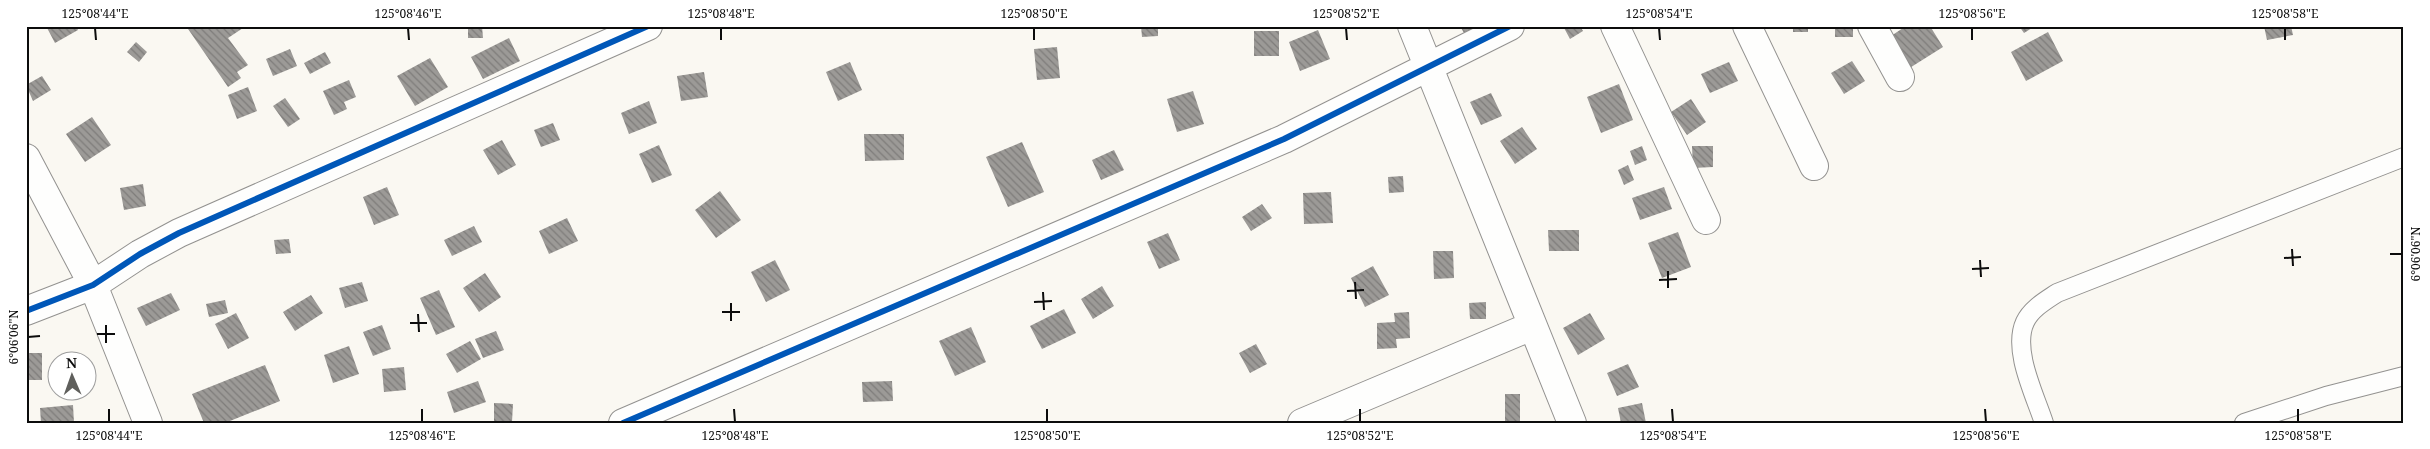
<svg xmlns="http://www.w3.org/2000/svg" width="2430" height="449" viewBox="0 0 2430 449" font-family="'Noto Serif',serif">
<defs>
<pattern id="building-back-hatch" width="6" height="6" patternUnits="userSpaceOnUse" patternTransform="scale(1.25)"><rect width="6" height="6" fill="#9c9a97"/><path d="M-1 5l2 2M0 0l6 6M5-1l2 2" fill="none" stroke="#7e7c7a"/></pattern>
</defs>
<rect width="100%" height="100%" fill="#faf8f2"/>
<path fill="url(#building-back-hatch)" d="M 46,26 L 76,26 L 78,30 L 55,43 Z
M 186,26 L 246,26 L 228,38 L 248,65 L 237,72 L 241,78 L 228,87 Z
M 468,26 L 482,26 L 483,38 L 468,38 Z
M 1141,26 L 1158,26 L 1158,36 L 1142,37 Z
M 1460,26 L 1493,26 L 1468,40 Z
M 1563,26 L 1580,26 L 1583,31 L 1570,39 Z
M 1793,26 L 1808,26 L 1808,32 L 1793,32 Z
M 1835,26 L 1853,26 L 1853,37 L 1835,37 Z
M 1906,26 L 1930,26 L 1943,47 L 1908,69 L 1888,38 Z
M 2019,26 L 2035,26 L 2024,33 Z
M 2264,26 L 2291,26 L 2293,35 L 2267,40 Z
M 1318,30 L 1330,59 L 1300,71 L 1289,42 Z
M 1254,31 L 1279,31 L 1279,56 L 1254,56 Z
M 2048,32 L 2063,61 L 2026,81 L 2011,52 Z
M 509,38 L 520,61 L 483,79 L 471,57 Z
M 136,42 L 147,52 L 139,62 L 127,52 Z
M 1057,47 L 1060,78 L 1037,80 L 1034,49 Z
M 290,49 L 297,66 L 273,76 L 266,59 Z
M 325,52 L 331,63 L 310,74 L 304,63 Z
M 430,58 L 448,87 L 415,106 L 397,76 Z
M 1852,61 L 1865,81 L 1844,94 L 1831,73 Z
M 850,62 L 862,90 L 838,101 L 826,72 Z
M 1729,62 L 1738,81 L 1710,93 L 1701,74 Z
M 704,72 L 708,97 L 681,101 L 677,76 Z
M 42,76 L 51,90 L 33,101 L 26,85 Z
M 349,80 L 356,97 L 344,102 L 347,109 L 334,115 L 323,91 Z
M 1619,84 L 1633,120 L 1601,133 L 1587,97 Z
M 248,87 L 257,111 L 237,119 L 228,95 Z
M 1193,91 L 1204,124 L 1177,132 L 1167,99 Z
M 1491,93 L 1502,116 L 1481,125 L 1470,102 Z
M 285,98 L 300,119 L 288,127 L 273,106 Z
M 1691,99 L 1706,122 L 1687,135 L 1671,112 Z
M 649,101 L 657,123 L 629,134 L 621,113 Z
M 92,117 L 111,145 L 85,162 L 66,134 Z
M 553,123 L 560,140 L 541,147 L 534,130 Z
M 1522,127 L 1537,149 L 1515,164 L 1500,141 Z
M 864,134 L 904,134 L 904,160 L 865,161 Z
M 502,140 L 516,165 L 498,175 L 483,150 Z
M 1022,142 L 1044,192 L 1008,207 L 986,157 Z
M 659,145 L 672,175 L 652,183 L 639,154 Z
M 1642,146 L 1647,160 L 1635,165 L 1630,151 Z
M 1692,146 L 1713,146 L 1713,167 L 1693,168 Z
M 1114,150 L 1124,170 L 1101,180 L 1092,160 Z
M 1628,165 L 1634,180 L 1624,185 L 1618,170 Z
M 1403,176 L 1404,192 L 1389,193 L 1388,177 Z
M 143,184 L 146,206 L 124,210 L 120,188 Z
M 387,187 L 399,215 L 374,225 L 363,197 Z
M 1664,187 L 1672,209 L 1640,220 L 1632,198 Z
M 720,191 L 741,220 L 716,238 L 695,210 Z
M 1331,192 L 1333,223 L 1304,224 L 1303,193 Z
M 1262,204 L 1272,218 L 1251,231 L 1242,217 Z
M 567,218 L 578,241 L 549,254 L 539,231 Z
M 474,226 L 482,242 L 452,256 L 444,240 Z
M 1548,230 L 1579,230 L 1579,251 L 1549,251 Z
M 1678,232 L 1691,267 L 1662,278 L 1648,243 Z
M 1168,233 L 1180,260 L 1159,269 L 1147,242 Z
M 289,239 L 291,253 L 276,254 L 274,240 Z
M 1433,251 L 1453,251 L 1454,278 L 1434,279 Z
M 775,260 L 790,290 L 766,302 L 751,272 Z
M 1373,266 L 1389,295 L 1365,307 L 1351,278 Z
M 485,273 L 501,297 L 479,312 L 463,288 Z
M 362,282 L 368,301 L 345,308 L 339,288 Z
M 1102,286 L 1114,306 L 1093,319 L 1081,299 Z
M 439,290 L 455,327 L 436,335 L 420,298 Z
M 171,293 L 180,310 L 146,326 L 137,308 Z
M 311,295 L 323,313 L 295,331 L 283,312 Z
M 225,300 L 228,313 L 209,317 L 206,304 Z
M 1486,302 L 1486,319 L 1470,319 L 1469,303 Z
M 1064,309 L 1076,333 L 1042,349 L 1030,326 Z
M 1409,312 L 1410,338 L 1396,339 L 1397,348 L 1377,349 L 1377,323 L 1395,322 L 1394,313 Z
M 236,313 L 249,338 L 228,349 L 215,324 Z
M 1590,313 L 1605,339 L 1578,355 L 1563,328 Z
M 382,325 L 391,349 L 373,356 L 363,332 Z
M 971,327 L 986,362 L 955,376 L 939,341 Z
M 496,331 L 504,350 L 483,358 L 475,339 Z
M 470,341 L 481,359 L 457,373 L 446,354 Z
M 1256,344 L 1267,364 L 1250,373 L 1239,353 Z
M 349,346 L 359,374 L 333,383 L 324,355 Z
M 26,353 L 42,353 L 42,380 L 26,380 Z
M 1628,364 L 1639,387 L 1617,396 L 1607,373 Z
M 265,365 L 280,401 L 225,423 L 204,423 L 192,394 Z
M 404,367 L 406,390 L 384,392 L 382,369 Z
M 478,381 L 486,402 L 454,413 L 447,392 Z
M 892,381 L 893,401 L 863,402 L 862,382 Z
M 1505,394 L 1520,394 L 1520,423 L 1505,423 Z
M 494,403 L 513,404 L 512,422 L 494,421 Z
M 1642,403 L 1646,423 L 1621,423 L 1618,408 Z
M 73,405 L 74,423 L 41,423 L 40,408 Z"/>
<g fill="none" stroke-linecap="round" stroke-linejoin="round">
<g stroke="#939290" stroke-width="20">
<path id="service" d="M 2044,423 C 2035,395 2012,350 2025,322 C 2031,309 2045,301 2057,293 L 2404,157
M 2244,423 L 2326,396 L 2404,376"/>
</g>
<g stroke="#939290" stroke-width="30">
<path id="minor" d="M 1412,26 L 1572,423
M 1615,26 L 1706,220
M 1747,26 L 1814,166
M 1872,26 L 1900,77
M 26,158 L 93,285 L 148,423
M 26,311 L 93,285 L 140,254 L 179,233 L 648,26
M 623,423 L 1284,139 L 1510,26
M 1302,423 L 1532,326"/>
</g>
<use href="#service" stroke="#fefefd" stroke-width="18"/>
<use href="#minor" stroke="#fefefd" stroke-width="28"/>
<g stroke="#fff" stroke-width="9">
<path id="cycleway" d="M 26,311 L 93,285 L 140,254 L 179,233 L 648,26
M 623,423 L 1284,139 L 1510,26"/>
</g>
<use href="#cycleway" stroke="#0057b8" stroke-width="6"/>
</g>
<path fill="none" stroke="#0c0c0c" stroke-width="2" d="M 95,28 L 96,40M 408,28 L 409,40M 721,28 L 721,40M 1034,28 L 1034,40M 1346,28 L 1347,40M 1659,28 L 1660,40M 1972,28 L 1972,40M 2285,28 L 2285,40M 2292,249 L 2293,266M 2390,254 L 2402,254M 2284,258 L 2301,257M 1980,260 L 1981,277M 1972,269 L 1989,268M 1668,271 L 1668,288M 1659,280 L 1677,279M 1355,282 L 1356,299M 1347,291 L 1364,290M 1043,292 L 1044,310M 1034,302 L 1052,301M 731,303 L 731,321M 722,312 L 740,312M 418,314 L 419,332M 410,323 L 427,323M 106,325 L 106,343M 97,334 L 115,334M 28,337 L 40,336M 109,409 L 109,422M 422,409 L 422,422M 734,409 L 735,422M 1047,409 L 1047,422M 1360,409 L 1360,422M 1672,409 L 1673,422M 1985,409 L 1986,422M 2298,409 L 2298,422"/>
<rect width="2430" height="449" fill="none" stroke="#ffffff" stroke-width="55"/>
<g transform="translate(72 376) rotate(358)"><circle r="24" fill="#ffffff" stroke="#9e9e9e"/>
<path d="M0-4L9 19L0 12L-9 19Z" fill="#5f5f5c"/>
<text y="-8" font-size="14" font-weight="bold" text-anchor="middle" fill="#0c0c0c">N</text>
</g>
<rect x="28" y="28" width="2374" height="394" fill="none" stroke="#0c0c0c" stroke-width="2"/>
<g font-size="12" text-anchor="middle" fill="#0c0c0c">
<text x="95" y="18">125°08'44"E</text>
<text x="408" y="18">125°08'46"E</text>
<text x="721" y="18">125°08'48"E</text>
<text x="1034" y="18">125°08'50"E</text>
<text x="1346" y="18">125°08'52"E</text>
<text x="1659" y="18">125°08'54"E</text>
<text x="1972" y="18">125°08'56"E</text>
<text x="2285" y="18">125°08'58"E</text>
<text transform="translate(2416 254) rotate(-90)" y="4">6°06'06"N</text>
<text transform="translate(14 337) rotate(-90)" y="4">6°06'06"N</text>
<text x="109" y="440">125°08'44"E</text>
<text x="422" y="440">125°08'46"E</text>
<text x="735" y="440">125°08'48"E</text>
<text x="1047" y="440">125°08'50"E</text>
<text x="1360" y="440">125°08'52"E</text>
<text x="1673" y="440">125°08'54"E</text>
<text x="1986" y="440">125°08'56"E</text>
<text x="2298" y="440">125°08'58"E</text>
</g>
</svg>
